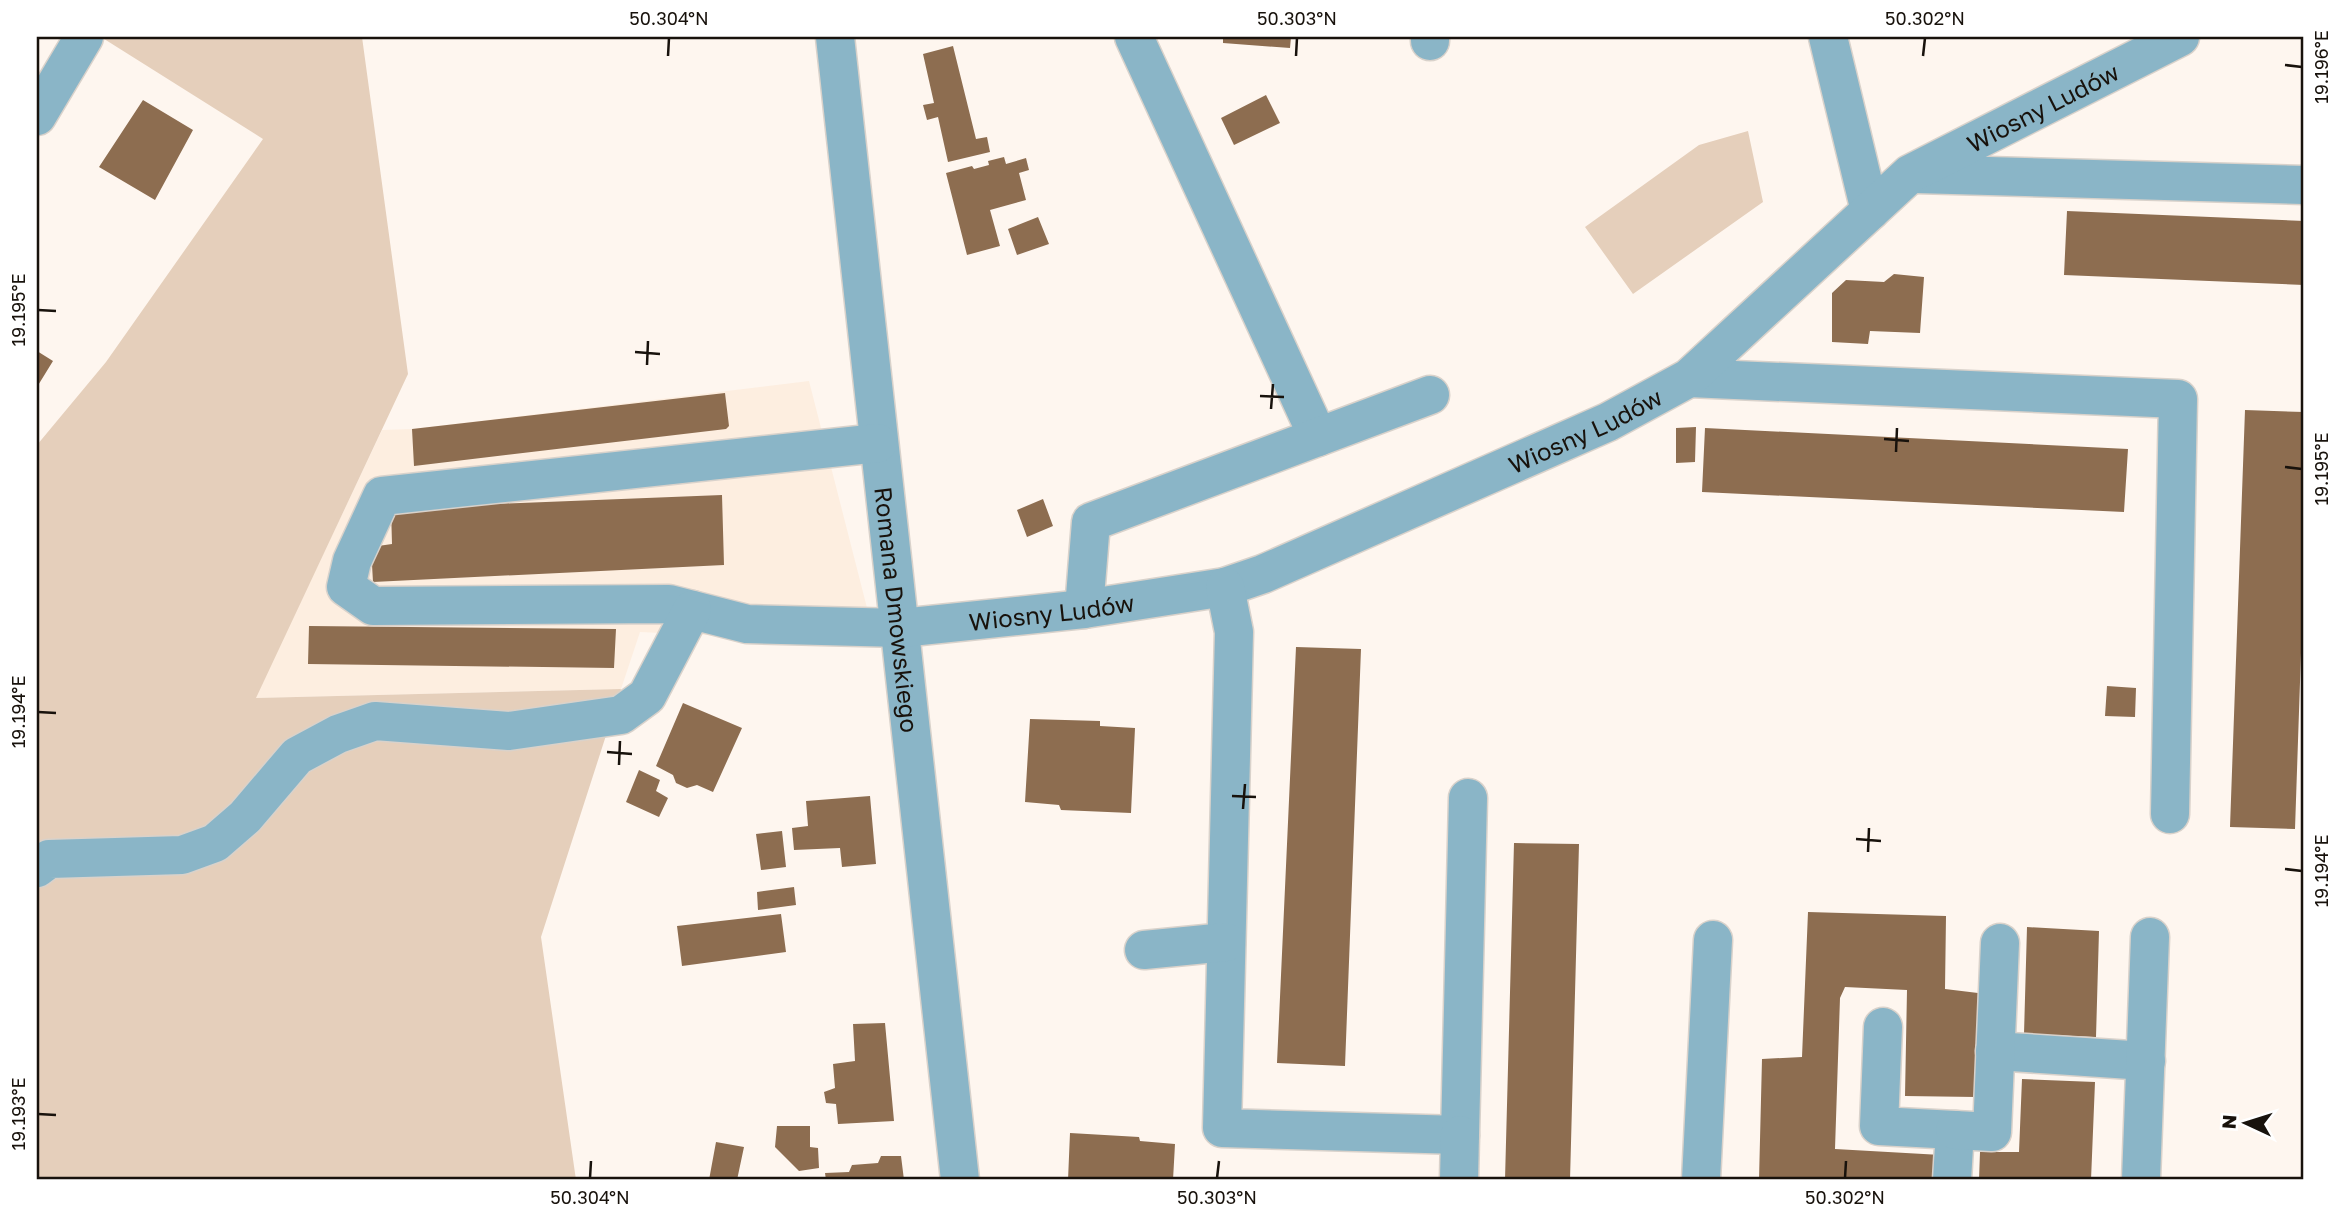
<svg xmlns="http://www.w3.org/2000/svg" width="2341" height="1217" viewBox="0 0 2341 1217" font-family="'Golos Text',sans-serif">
<rect width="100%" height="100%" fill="#fef6ef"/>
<path fill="#fdeee0" d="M 809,381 L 876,643 L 640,632 L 621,689 L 255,698 L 382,430 L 412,429 Z"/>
<path fill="#e5cfbb" d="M 101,37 L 362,37 L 408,374 L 256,698 L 621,689 L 541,937 L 576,1180 L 37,1180 L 37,445 L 106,362 L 263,139 Z
M 1748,131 L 1763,202 L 1633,294 L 1585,227 L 1699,145 Z"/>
<path fill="#8d6d50" d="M 1223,37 L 1291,37 L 1290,48 L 1223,43 Z
M 953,46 L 976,139 L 987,137 L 990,152 L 948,162 L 938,117 L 927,120 L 923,105 L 934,103 L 923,54 Z
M 1266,95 L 1280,123 L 1234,145 L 1221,118 Z
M 143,100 L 193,130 L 155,200 L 99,167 Z
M 1004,157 L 1006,164 L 1026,158 L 1029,170 L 1019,173 L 1026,200 L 990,210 L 1000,246 L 967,255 L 946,173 L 972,166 L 974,169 L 989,165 L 988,161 Z
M 2067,211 L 2304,221 L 2304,285 L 2064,275 Z
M 1038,217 L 1049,244 L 1017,255 L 1008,229 Z
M 1894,274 L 1924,277 L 1920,333 L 1870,331 L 1868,344 L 1832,342 L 1832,293 L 1846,280 L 1884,282 Z
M 37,351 L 53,361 L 37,387 Z
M 725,393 L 729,426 L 726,429 L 414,466 L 412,429 Z
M 2245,410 L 2304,412 L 2304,565 L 2295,829 L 2230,827 Z
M 1696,427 L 1695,462 L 1676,463 L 1676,428 Z
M 1705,428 L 2128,449 L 2124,512 L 1702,492 Z
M 722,495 L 724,565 L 373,582 L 371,547 L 392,544 L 391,508 Z
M 1043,499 L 1053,526 L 1027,537 L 1017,510 Z
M 309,626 L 616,629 L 614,668 L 308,664 Z
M 1296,647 L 1361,649 L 1345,1066 L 1277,1063 Z
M 2107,686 L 2136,688 L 2135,717 L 2105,716 Z
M 683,703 L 742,728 L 713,792 L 697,785 L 687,788 L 676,783 L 673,775 L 656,766 Z
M 1030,719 L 1100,721 L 1100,726 L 1135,728 L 1131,813 L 1061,810 L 1059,805 L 1025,802 Z
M 639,770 L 660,780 L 656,791 L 668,798 L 659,817 L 626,802 Z
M 870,796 L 876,864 L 842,867 L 840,848 L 794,850 L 792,828 L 808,826 L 806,801 Z
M 782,831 L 786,867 L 761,870 L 756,834 Z
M 1514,843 L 1579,844 L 1570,1180 L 1505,1180 Z
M 794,887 L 796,905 L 758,910 L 757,892 Z
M 1808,912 L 1946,916 L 1945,989 L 1978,993 L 1976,1097 L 1905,1096 L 1907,990 L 1845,987 L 1840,998 L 1835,1149 L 1941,1155 L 1940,1180 L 1759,1180 L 1762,1059 L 1802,1057 Z
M 781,914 L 786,952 L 682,966 L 677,926 Z
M 2027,927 L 2099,931 L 2096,1037 L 2024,1034 Z
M 885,1023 L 894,1121 L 838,1124 L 836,1104 L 826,1103 L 824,1092 L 835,1088 L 833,1064 L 855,1061 L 853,1024 Z
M 2022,1079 L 2095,1082 L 2091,1180 L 1979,1180 L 1980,1152 L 2019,1152 Z
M 777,1126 L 810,1126 L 810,1147 L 818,1148 L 819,1168 L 799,1171 L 775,1147 Z
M 1070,1133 L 1139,1137 L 1140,1141 L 1175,1144 L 1173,1180 L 1068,1180 Z
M 716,1142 L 744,1147 L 737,1180 L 709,1180 Z
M 881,1156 L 901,1156 L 904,1180 L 826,1180 L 825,1173 L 849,1172 L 852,1165 L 878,1163 Z"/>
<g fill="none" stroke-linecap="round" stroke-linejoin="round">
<g stroke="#d9d2cb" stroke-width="41">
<g id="minor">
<path id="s1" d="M 835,37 L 960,1180"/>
<path d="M 1134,37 L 1318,437"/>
<path d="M 1828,37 L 1870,211"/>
<path d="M 1430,41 L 1430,37"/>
<path d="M 37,116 L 84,37"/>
<path d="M 1916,174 L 2304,185"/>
<path d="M 1689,378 L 2178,399 L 2170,814"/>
<path id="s2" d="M 878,443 L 382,496 L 352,561 L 346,587 L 373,606 L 669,604 L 747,624 L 901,628 L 1084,609 L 1225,587 L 1263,574 L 1608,422 L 1689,378 L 1910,174 L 2180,37"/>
<path d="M 1225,587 L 1234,632 L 1222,1128 L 1460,1135 L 1468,798"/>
<path d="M 1084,609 L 1091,522 L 1430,395"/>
<path d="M 37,868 L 49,859 L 182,855 L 215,843 L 245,817 L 297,756 L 338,734 L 375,721 L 509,731 L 621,715 L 647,696 L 692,610"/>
<path d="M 1144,950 L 1226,942"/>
<path d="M 1883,1027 L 1879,1126 L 1955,1130 L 1952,1180"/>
<path d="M 1995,1051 L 2146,1061"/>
<path d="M 1955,1130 L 1992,1132 L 2000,943"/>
<path d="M 1459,1180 L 1460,1135"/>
<path d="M 1701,1180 L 1713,940"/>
<path d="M 2141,1180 L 2150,937"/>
</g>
</g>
<use href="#minor" stroke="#8ab5c7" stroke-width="38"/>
</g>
<path fill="none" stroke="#18120c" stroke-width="2.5" d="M 668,56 L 669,38M 1296,56 L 1297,38M 1923,56 L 1925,38M 2285,65 L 2302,67M 38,310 L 56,311M 635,352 L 660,354M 647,365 L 648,341M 1260,396 L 1284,397M 1271,409 L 1273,384M 1884,439 L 1909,441M 1896,452 L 1897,428M 2285,467 L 2302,469M 38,712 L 56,713M 607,752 L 632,754M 619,765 L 620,741M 1232,796 L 1256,797M 1243,809 L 1245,784M 1856,839 L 1881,841M 1868,852 L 1869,828M 2285,869 L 2302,871M 38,1114 L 56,1115M 590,1178 L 591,1161M 1217,1178 L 1219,1161M 1845,1178 L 1846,1161"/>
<g text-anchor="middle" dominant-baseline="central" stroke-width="5" stroke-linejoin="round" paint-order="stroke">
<g font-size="24" fill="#18120c" stroke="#fff">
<text stroke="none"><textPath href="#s2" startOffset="2446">Wiosny Ludów</textPath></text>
<text stroke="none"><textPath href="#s2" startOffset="1880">Wiosny Ludów</textPath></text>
<text stroke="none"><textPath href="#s1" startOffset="576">Romana Dmowskiego</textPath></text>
<text stroke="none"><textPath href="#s2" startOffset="1312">Wiosny Ludów</textPath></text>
</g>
</g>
<rect width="2341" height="1217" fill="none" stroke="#ffffff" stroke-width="77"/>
<g transform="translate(2246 1123) rotate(274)" stroke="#ffffff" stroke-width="5" paint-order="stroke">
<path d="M0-5L12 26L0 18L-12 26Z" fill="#18120c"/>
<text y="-10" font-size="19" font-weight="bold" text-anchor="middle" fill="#18120c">N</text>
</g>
<rect x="38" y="38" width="2264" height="1140" fill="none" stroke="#18120c" stroke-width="2.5"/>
<g font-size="18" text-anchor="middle" fill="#18120c">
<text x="669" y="25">50.304°N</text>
<text x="1297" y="25">50.303°N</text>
<text x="1925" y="25">50.302°N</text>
<text transform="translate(2322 67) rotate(-90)" y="6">19.196°E</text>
<text transform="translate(19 310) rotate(-90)" y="6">19.195°E</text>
<text transform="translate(2322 469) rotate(-90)" y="6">19.195°E</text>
<text transform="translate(19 712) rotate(-90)" y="6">19.194°E</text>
<text transform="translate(2322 871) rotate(-90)" y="6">19.194°E</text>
<text transform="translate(19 1114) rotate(-90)" y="6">19.193°E</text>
<text x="590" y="1204">50.304°N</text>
<text x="1217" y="1204">50.303°N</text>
<text x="1845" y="1204">50.302°N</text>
</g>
</svg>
